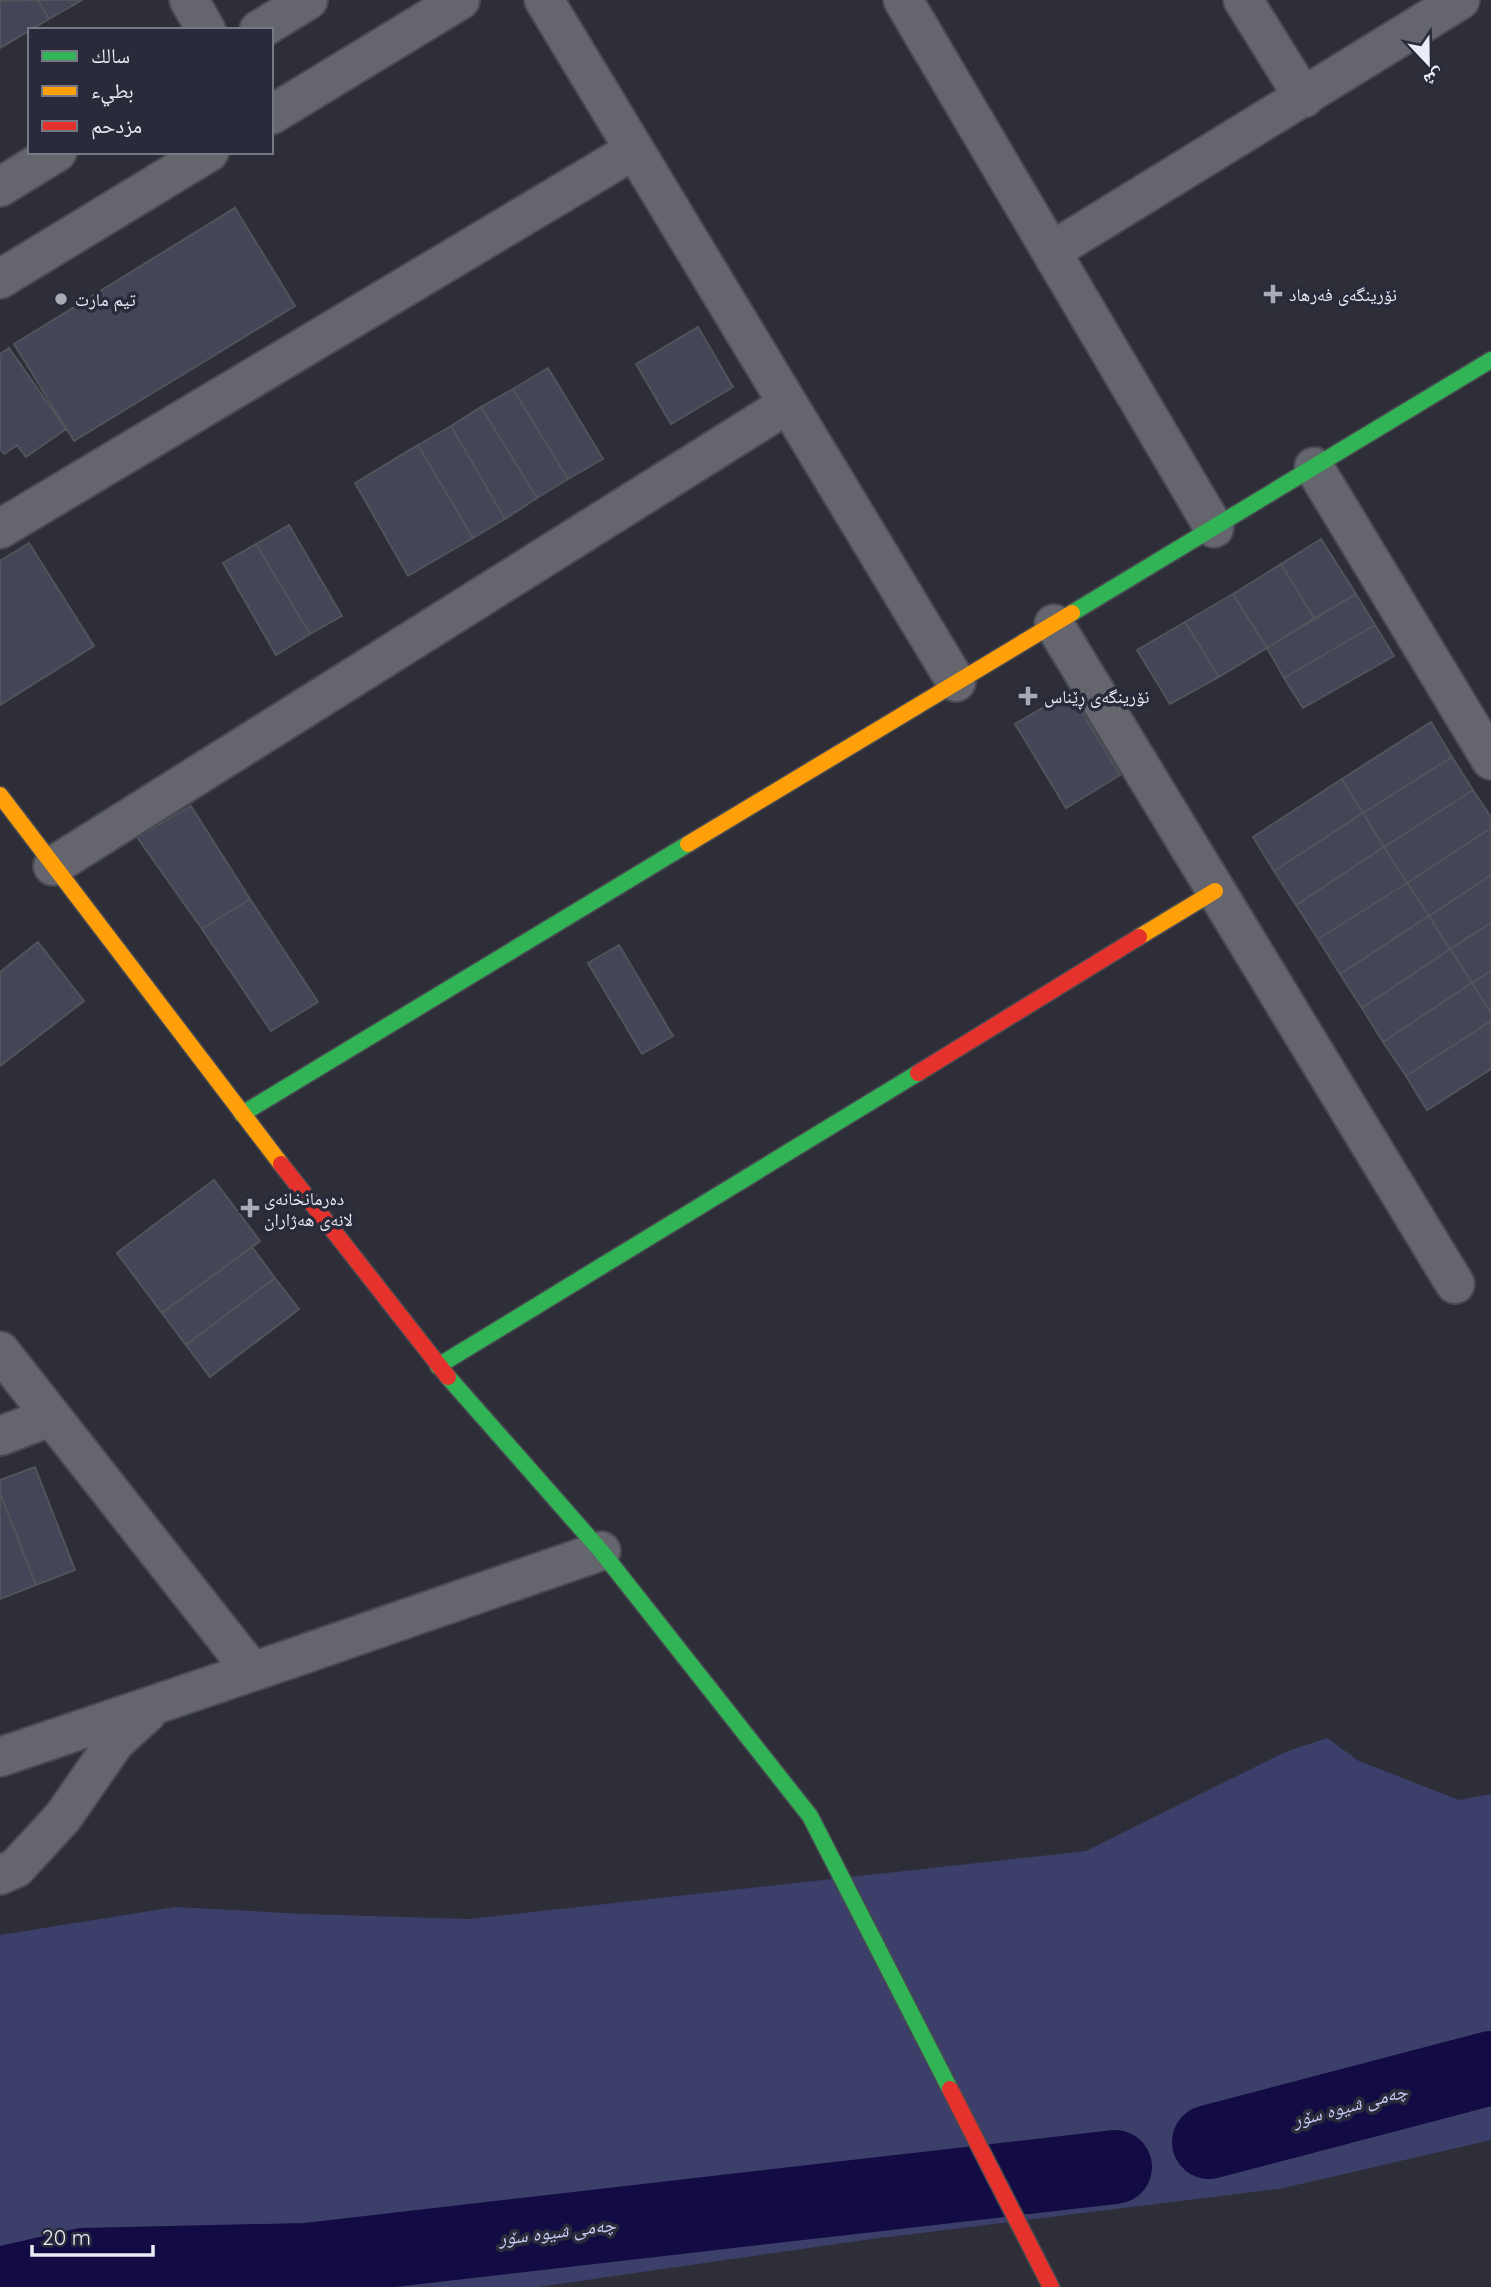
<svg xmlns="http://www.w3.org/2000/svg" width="1491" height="2287" viewBox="0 0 1491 2287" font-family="Quicksand,'Noto Naskh Arabic',sans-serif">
<rect width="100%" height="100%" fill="#2d2e37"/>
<path fill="#3c3f6a" d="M 1327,1738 L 1359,1761 L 1459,1800 L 1491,1794 L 1491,2140 L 1279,2189 L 872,2239 L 538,2287 L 0,2287 L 0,1935 L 175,1907 L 305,1914 L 470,1919 L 1086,1851 L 1285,1752 Z"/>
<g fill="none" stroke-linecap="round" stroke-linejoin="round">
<path stroke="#130b43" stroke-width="74" d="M 1209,2142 L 1491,2068
M 0,2284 L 83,2265 L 306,2260 L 1115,2167"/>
</g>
<path fill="#444556" stroke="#52535b" stroke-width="2" d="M 38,0 L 49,19 L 0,48 L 0,1 Z
M 38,0 L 82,0 L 49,19 Z
M 235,208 L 295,306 L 74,441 L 14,344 Z
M 698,327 L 733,387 L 671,424 L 636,364 Z
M 9,348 L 66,429 L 26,457 L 17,445 L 4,454 L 0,449 L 0,354 Z
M 548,368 L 603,459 L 568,479 L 513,389 Z
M 513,389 L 568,479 L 537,498 L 481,407 Z
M 481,407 L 537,498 L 505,519 L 451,426 Z
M 451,426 L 505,519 L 473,538 L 418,445 Z
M 418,445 L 473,538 L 408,576 L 355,483 Z
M 289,525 L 342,616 L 310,634 L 256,544 Z
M 1321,539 L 1356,594 L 1314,618 L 1281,564 Z
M 29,543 L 94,646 L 0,705 L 0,561 Z
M 256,544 L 310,634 L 276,655 L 223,563 Z
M 1281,564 L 1314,618 L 1267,648 L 1233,594 Z
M 1233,594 L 1267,648 L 1219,677 L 1185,622 Z
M 1356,594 L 1375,625 L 1284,678 L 1267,648 Z
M 1185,622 L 1219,677 L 1170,704 L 1137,650 Z
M 1375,625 L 1394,656 L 1303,708 L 1284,678 Z
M 1070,692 L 1120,775 L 1066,808 L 1015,724 Z
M 1431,722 L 1452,757 L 1363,813 L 1342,779 Z
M 1452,757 L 1473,790 L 1384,847 L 1363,813 Z
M 1342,779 L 1363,813 L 1274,871 L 1253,837 Z
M 1473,790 L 1491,817 L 1491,828 L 1407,883 L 1384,847 Z
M 191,806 L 250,899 L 202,929 L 137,837 Z
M 1363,813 L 1384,847 L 1296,905 L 1274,871 Z
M 1491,828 L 1491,875 L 1429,916 L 1407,883 Z
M 1384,847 L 1407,883 L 1318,939 L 1296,905 Z
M 1491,875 L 1491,923 L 1450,949 L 1429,916 Z
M 1407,883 L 1429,916 L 1340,974 L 1318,939 Z
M 250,899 L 318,1002 L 271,1031 L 202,929 Z
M 1429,916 L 1450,949 L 1362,1008 L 1340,974 Z
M 1491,923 L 1491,971 L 1472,983 L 1450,949 Z
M 38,942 L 84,1001 L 0,1066 L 0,972 Z
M 619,945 L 673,1036 L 642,1054 L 588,963 Z
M 1450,949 L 1472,983 L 1383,1042 L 1362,1008 Z
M 1491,971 L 1491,1013 L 1472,983 Z
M 1472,983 L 1491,1013 L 1491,1021 L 1406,1076 L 1383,1042 Z
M 1491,1021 L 1491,1069 L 1427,1110 L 1406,1076 Z
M 214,1180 L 260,1241 L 162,1313 L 117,1253 Z
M 252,1247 L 275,1278 L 186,1345 L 162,1313 Z
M 275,1278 L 299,1309 L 210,1377 L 186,1345 Z
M 35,1467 L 75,1570 L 36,1585 L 0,1493 L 0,1480 Z
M 0,1493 L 36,1585 L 0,1599 Z"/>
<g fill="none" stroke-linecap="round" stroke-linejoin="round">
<g stroke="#494a51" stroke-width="42">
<path id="street" d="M 189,0 L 206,30
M 544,0 L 956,682
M 903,0 L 1214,528
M 1243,0 L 1304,98
M 259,30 L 308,0
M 271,115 L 460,0
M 0,187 L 57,152
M 1052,251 L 1460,0
M 0,279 L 209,152
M 1314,467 L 1491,760
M 0,529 L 634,150
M 1054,624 L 1455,1284
M 53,866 L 788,404
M 0,1351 L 251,1670
M 0,1436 L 50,1417
M 0,1757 C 201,1690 401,1621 601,1551
M 0,1875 L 16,1868 L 63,1817 L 115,1742 L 147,1713"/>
</g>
<g stroke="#494a51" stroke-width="19">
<path id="fast" d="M 1072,613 L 1491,360
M 242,1114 L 688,844
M 438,1366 L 918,1073
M 448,1377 L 601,1551 L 810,1816 L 950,2089"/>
</g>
<g stroke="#494a51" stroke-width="19">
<path id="slow" d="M 0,795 L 281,1164
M 688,844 L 1072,613
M 1139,937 L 1215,891"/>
</g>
<g stroke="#494a51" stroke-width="19">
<path id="jam" d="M 918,1073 L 1139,937
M 281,1164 L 448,1377
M 950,2089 L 1051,2287"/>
</g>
<use href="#street" stroke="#64656d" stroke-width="38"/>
<use href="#fast" stroke="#30b455" stroke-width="16"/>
<use href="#slow" stroke="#ff9f0a" stroke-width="16"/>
<use href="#jam" stroke="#e5322d" stroke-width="16"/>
</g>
<g fill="#a8aab4" stroke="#292b3b" stroke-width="2.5">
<path d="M1269.5 283.5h7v7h7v7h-7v7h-7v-7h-7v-7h7z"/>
<circle cx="61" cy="299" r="7"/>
<path d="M1024.5 685.5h7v7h7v7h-7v7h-7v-7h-7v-7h7z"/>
<path d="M246.5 1197.5h7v7h7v7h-7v7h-7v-7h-7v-7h7z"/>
</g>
<g text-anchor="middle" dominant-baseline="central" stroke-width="7" stroke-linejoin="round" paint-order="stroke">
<g font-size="18" fill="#eaecf7" stroke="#292b3b" text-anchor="start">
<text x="1289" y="294">نۆرینگەی فەرهاد</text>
<text x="75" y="299">تیم مارت</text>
<text x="1044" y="696">نۆرینگەی ڕێناس</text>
<text x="264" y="1198">دەرمانخانەی<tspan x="264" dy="21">لانەی هەژاران</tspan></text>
</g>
<g font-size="19" font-style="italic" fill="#c6ccf3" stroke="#292b3b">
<text transform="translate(1350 2105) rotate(-15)">چەمی شیوە سۆر</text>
<text transform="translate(557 2231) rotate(-7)">چەمی شیوە سۆر</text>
</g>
</g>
<rect x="28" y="28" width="245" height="126" fill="#292b3b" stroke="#767886" stroke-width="2"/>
<rect x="42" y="51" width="35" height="10" fill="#30b455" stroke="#767886" stroke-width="2"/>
<text x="91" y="63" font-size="21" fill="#eaecf7">سالك</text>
<rect x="42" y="86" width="35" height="10" fill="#ff9f0a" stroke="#767886" stroke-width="2"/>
<text x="91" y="98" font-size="21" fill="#eaecf7">بطيء</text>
<rect x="42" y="121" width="35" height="10" fill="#e5322d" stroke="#767886" stroke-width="2"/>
<text x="91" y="133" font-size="21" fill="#eaecf7">مزدحم</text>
<g transform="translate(1428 63) rotate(158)" stroke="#292b3b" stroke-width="5" paint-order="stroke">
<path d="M0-5L12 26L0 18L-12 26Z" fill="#eaecf7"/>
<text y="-10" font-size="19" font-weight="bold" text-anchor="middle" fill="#eaecf7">ش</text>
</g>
<path d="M32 2245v10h121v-10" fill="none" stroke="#eaecf7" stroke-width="3.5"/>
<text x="42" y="2245" font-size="21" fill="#eaecf7" stroke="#292b3b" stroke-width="5" paint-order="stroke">20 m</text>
</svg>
